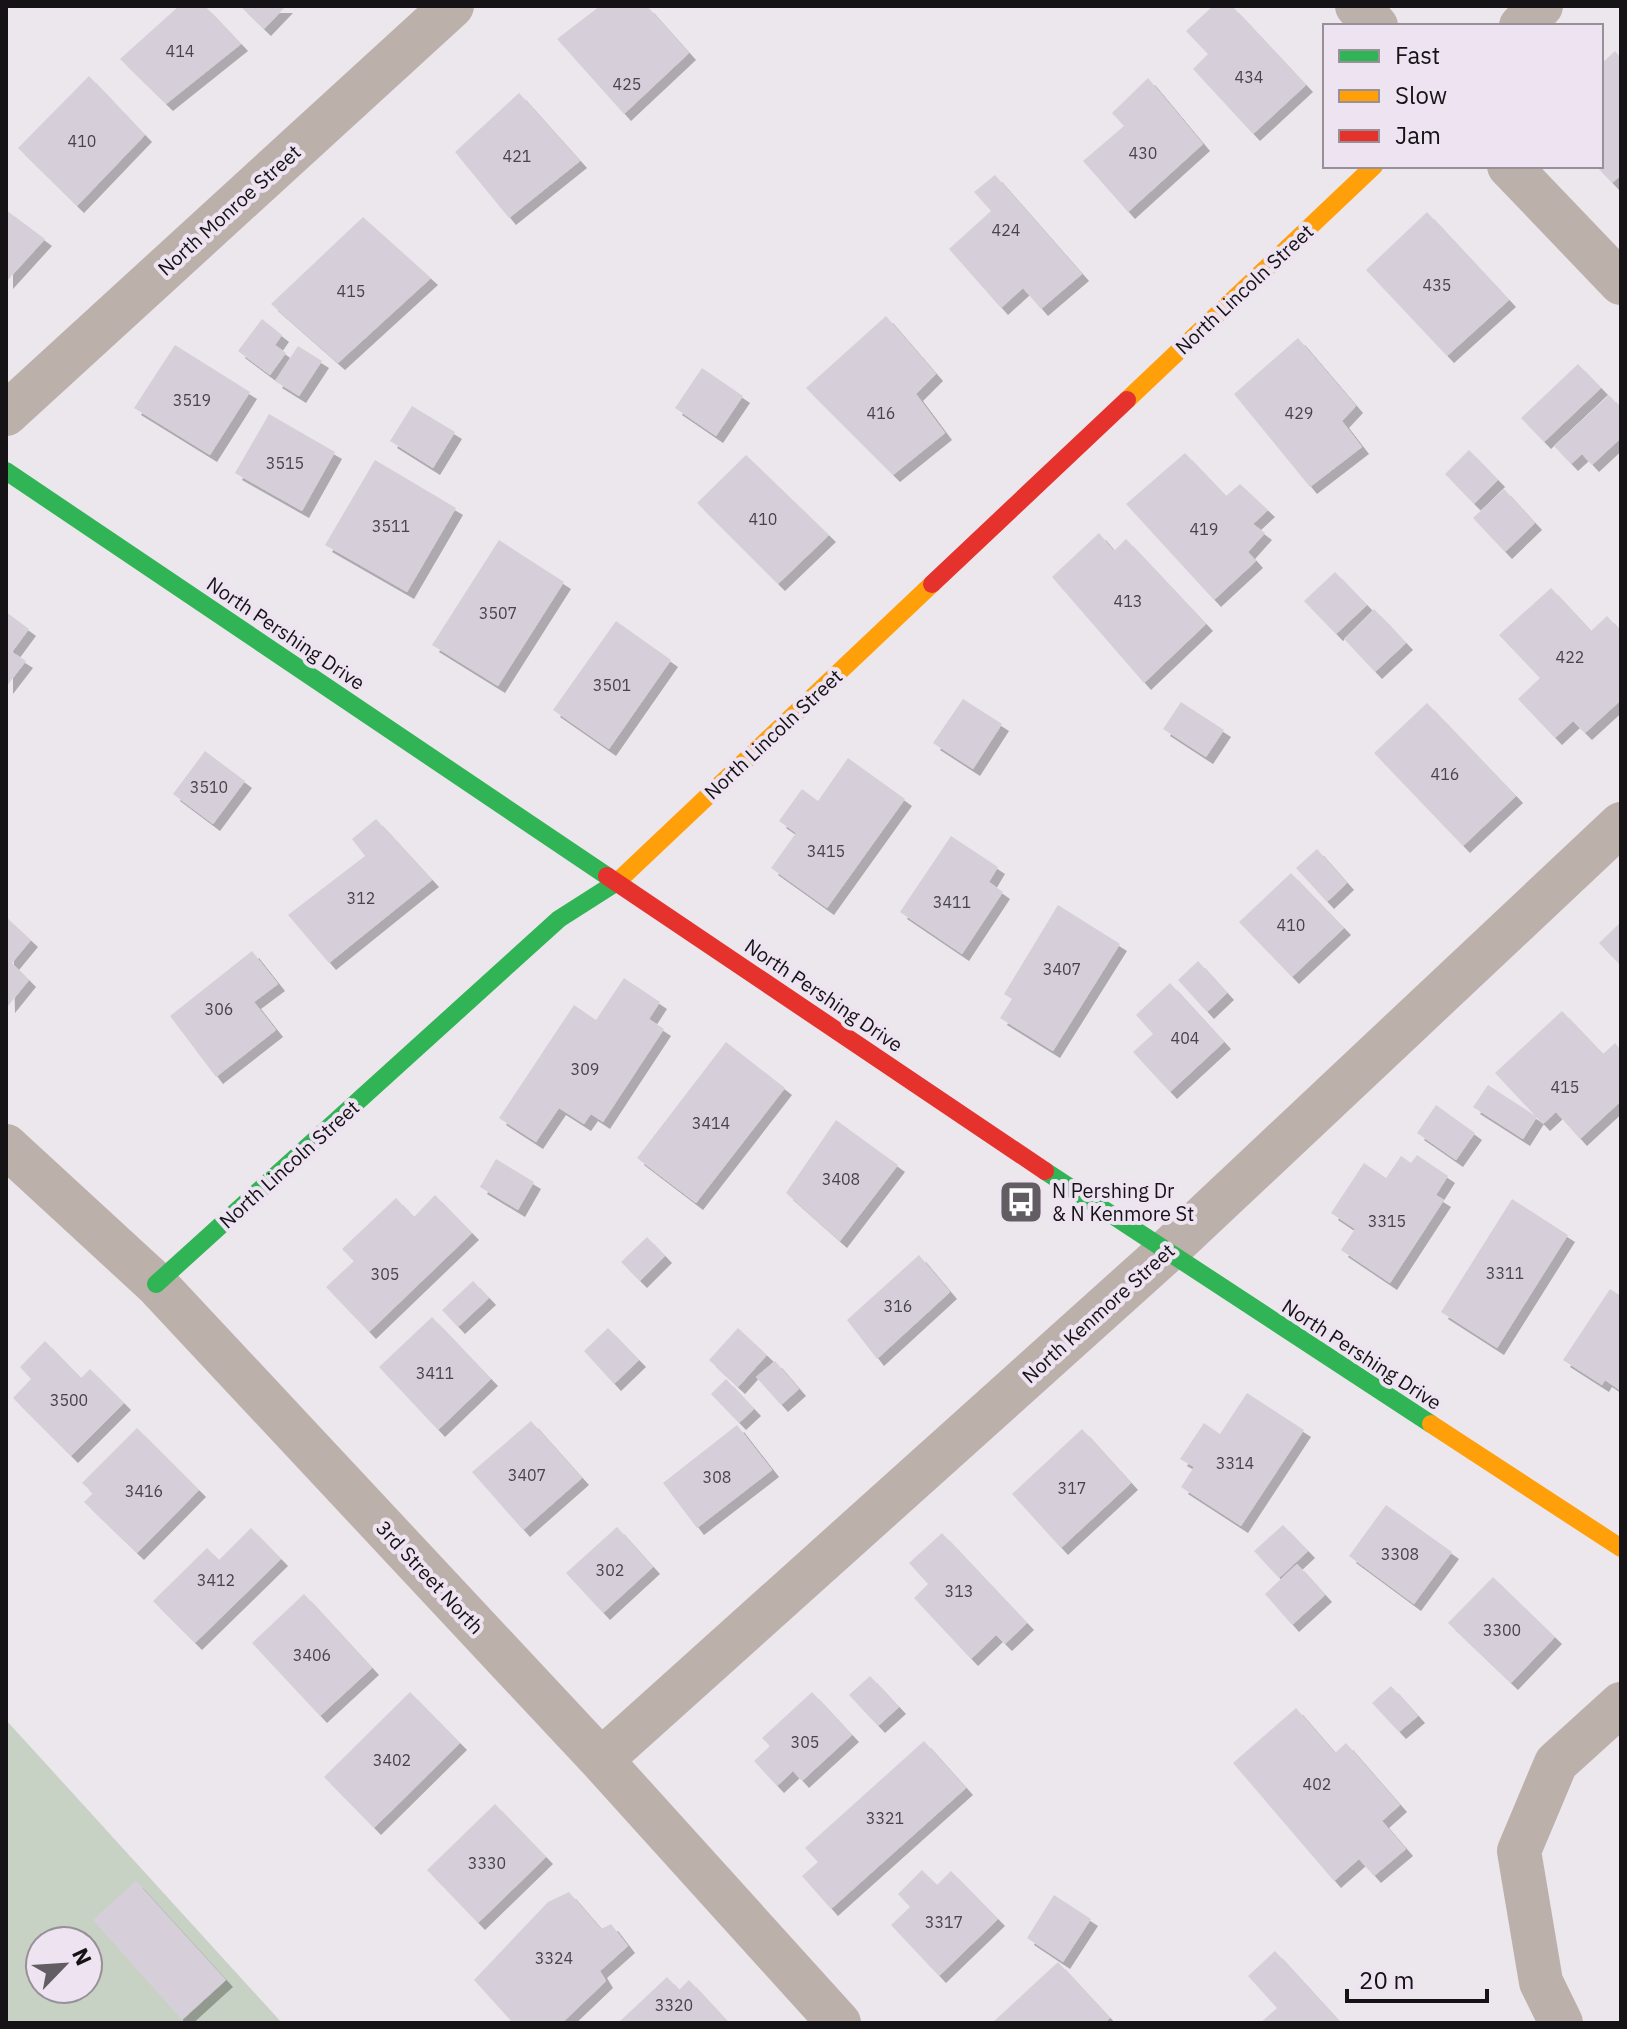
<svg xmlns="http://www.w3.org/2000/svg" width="1627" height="2029" viewBox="0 0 1627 2029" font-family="'IBM Plex Sans',sans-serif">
<defs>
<filter id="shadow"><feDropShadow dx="7" dy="7" stdDeviation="0" flood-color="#0004"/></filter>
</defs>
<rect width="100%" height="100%" fill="#ece6ed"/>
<path fill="#c7d2c4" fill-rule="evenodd" d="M 6,1720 L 282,2023 L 6,2023 ZM 40,1941 L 88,1941 L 88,1989 L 40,1989 Z"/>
<path fill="#d6cfd9" filter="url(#shadow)" d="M 179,6 L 205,6 L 241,44 L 166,104 L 120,59 Z
M 240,6 L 286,6 L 264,29 Z
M 600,6 L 647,6 L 689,53 L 624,114 L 557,39 Z
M 1213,6 L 1232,6 L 1306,85 L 1253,134 L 1193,69 L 1208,54 L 1186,31 Z
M 1615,51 L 1621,58 L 1621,175 L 1612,183 L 1596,166 L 1601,166 L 1601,64 Z
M 89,76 L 145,135 L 77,206 L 18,148 Z
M 1148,78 L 1203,144 L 1128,212 L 1083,161 L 1124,126 L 1112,113 Z
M 519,93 L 580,161 L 509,218 L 455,152 Z
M 995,175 L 1082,274 L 1041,309 L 1023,288 L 1001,308 L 949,249 L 991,211 L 974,192 Z
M 6,210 L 45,239 L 6,282 Z
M 1427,212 L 1509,300 L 1447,356 L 1366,270 Z
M 363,217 L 431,278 L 338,363 L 271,304 Z
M 886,316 L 936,374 L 916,394 L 945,433 L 893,475 L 806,388 Z
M 262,319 L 282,335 L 275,345 L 286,353 L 270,375 L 238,351 Z
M 1298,338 L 1356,406 L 1342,421 L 1362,447 L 1310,487 L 1234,394 Z
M 175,345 L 250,392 L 210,455 L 134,408 Z
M 298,346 L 322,361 L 299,396 L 275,381 Z
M 1578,364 L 1601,388 L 1544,442 L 1521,418 Z
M 702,368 L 743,396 L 716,436 L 675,408 Z
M 1609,395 L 1621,408 L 1621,438 L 1592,465 L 1582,454 L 1571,464 L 1554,446 Z
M 412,406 L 455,432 L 433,468 L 390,441 Z
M 269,414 L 335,452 L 302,511 L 235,473 Z
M 1469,450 L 1498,480 L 1474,504 L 1445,474 Z
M 1185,453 L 1226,496 L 1240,484 L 1268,510 L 1253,524 L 1265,533 L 1248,552 L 1256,561 L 1214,600 L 1126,504 Z
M 746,455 L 829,535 L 778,584 L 697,503 Z
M 375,460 L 456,508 L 407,592 L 325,545 Z
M 1504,489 L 1535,523 L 1505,552 L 1473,518 Z
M 1099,533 L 1114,551 L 1126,539 L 1206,624 L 1144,683 L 1052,577 Z
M 499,540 L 564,582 L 498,686 L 432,645 Z
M 1335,572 L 1367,605 L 1336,634 L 1304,601 Z
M 1551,588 L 1591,631 L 1607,616 L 1621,631 L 1621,700 L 1585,733 L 1573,721 L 1555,738 L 1518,699 L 1540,678 L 1499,635 Z
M 1374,609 L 1406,643 L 1375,672 L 1344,639 Z
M 6,612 L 29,629 L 12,652 L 26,661 L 6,687 Z
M 616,621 L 671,660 L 609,749 L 553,710 Z
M 963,699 L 1002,724 L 973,769 L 933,743 Z
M 1181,702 L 1224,730 L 1206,757 L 1163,729 Z
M 1427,703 L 1516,796 L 1463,846 L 1374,753 Z
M 205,751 L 245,781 L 213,824 L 173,794 Z
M 848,758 L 905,799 L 827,908 L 771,868 L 796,833 L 779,821 L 802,789 L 818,801 Z
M 376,819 L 432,880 L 329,963 L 288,915 L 365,856 L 352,839 Z
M 951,836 L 998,867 L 989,882 L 1003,892 L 962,954 L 900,912 Z
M 1317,849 L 1347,883 L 1327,902 L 1296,868 Z
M 1291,873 L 1344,928 L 1292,977 L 1239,922 Z
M 1058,905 L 1120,944 L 1053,1051 L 1000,1018 L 1012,999 L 1004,994 Z
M 6,917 L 31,940 L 12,963 L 29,980 L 8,1006 Z
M 1621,922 L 1621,966 L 1599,943 Z
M 252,951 L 278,984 L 254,1002 L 276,1030 L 216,1077 L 170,1016 Z
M 1198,961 L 1227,993 L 1207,1012 L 1178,980 Z
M 624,978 L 660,1002 L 649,1019 L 664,1029 L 603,1122 L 591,1114 L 584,1124 L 559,1108 L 536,1142 L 499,1118 L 574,1005 L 596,1020 Z
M 1170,983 L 1224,1042 L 1170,1092 L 1133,1052 L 1153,1034 L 1136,1015 Z
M 1562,1011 L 1603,1054 L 1615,1043 L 1621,1050 L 1621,1101 L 1580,1139 L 1556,1112 L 1543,1124 L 1495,1073 Z
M 726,1042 L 785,1088 L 696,1203 L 637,1158 Z
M 1488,1085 L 1537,1117 L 1523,1139 L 1473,1107 Z
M 1436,1105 L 1475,1133 L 1456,1160 L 1417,1133 Z
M 836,1120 L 898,1165 L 840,1241 L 786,1193 Z
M 1417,1155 L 1448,1176 L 1436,1195 L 1444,1200 L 1390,1283 L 1341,1250 L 1355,1229 L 1331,1213 L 1364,1163 L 1386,1178 L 1401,1156 L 1411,1163 Z
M 496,1159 L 534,1182 L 518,1210 L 480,1187 Z
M 435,1195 L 472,1233 L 369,1332 L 326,1287 L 354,1261 L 342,1249 L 396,1198 L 414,1217 Z
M 1512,1199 L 1568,1235 L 1497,1348 L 1441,1312 Z
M 647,1237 L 665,1256 L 640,1281 L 621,1262 Z
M 919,1255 L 950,1292 L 877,1359 L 847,1320 Z
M 473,1281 L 489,1298 L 458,1327 L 442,1310 Z
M 1610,1289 L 1621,1296 L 1621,1391 L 1605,1380 L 1602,1385 L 1563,1360 Z
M 432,1317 L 491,1379 L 438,1430 L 379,1367 Z
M 608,1328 L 639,1360 L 614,1384 L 584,1351 Z
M 738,1328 L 767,1355 L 738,1387 L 709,1360 Z
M 45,1341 L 81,1378 L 90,1369 L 124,1403 L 71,1456 L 13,1398 L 31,1379 L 20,1367 Z
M 775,1361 L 799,1389 L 781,1405 L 756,1377 Z
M 726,1379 L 754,1409 L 739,1423 L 711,1394 Z
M 1247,1393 L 1304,1430 L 1241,1526 L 1181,1487 L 1194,1467 L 1180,1459 L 1204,1423 L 1220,1434 Z
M 531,1421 L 582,1478 L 523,1530 L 472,1472 Z
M 737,1425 L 772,1470 L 697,1528 L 663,1483 Z
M 137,1428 L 199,1490 L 137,1553 L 84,1502 L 93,1493 L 82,1483 Z
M 1082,1429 L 1131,1483 L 1061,1548 L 1012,1494 Z
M 1386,1505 L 1452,1552 L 1414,1604 L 1349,1556 Z
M 1283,1525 L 1308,1551 L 1279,1578 L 1254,1551 Z
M 617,1527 L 653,1567 L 603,1613 L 566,1573 Z
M 251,1528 L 281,1559 L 195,1643 L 153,1601 L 207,1548 L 219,1560 Z
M 942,1533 L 1027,1623 L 1005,1644 L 996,1635 L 971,1659 L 914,1598 L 928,1584 L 909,1563 Z
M 1297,1564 L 1325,1595 L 1292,1625 L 1265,1594 Z
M 1493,1577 L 1555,1637 L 1511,1683 L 1448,1623 Z
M 304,1594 L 372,1668 L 320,1716 L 252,1643 Z
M 870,1676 L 899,1707 L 878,1726 L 849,1695 Z
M 1391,1686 L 1418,1716 L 1399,1732 L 1372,1703 Z
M 410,1692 L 460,1743 L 374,1828 L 324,1777 Z
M 812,1692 L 852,1735 L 802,1781 L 793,1771 L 777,1786 L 754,1761 L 770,1746 L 762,1738 Z
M 1296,1708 L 1335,1753 L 1346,1743 L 1400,1805 L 1382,1821 L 1406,1849 L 1374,1876 L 1359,1859 L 1334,1881 L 1233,1763 Z
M 924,1741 L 966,1788 L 831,1909 L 802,1876 L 818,1862 L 805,1848 Z
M 495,1804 L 546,1857 L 478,1923 L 427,1870 Z
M 922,1870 L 937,1885 L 951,1871 L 998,1919 L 939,1976 L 891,1925 L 910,1907 L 898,1894 Z
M 136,1881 L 226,1980 L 182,2020 L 93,1920 Z
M 569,1892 L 601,1929 L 611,1924 L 628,1946 L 600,1971 L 606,1981 L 562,2023 L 513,2023 L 474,1980 L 548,1902 Z
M 1054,1895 L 1091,1919 L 1063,1962 L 1027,1938 Z
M 1275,1951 L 1341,2023 L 1260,2023 L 1277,2008 L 1248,1976 Z
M 1058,1962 L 1110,2018 L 1105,2023 L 992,2023 Z
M 667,1977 L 679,1990 L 689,1980 L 727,2021 L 618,2023 Z"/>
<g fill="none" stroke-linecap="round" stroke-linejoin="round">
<path stroke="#bcb0aa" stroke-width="44" d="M 1357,6 L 1376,26
M 1521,26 L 1541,6
M 1509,166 L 1621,283
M 6,414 L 452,6
M 6,1146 L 156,1284 L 601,1760 L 839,2023
M 601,1760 L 1166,1252 L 1621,824
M 1561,2023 L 1541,1982 L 1519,1851 L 1556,1763 L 1621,1704"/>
<path stroke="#30b455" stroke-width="18" d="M 6,471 L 607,876
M 1045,1171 L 1431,1424
M 156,1284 L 559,919 L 617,882"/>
<path stroke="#ff9f0a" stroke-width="18" d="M 1127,400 L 1374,166
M 617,882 L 932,584
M 1431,1424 L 1621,1548"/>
<path stroke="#e5322d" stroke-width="18" d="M 932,584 L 1127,400
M 607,876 L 1045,1171"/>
</g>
<defs>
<g id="bus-square" transform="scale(2.3)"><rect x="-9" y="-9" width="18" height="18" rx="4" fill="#615d62" stroke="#eee3f0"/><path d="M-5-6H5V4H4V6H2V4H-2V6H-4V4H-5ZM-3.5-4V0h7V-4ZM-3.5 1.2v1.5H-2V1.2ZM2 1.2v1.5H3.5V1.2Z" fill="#fff"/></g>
</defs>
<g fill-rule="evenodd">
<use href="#bus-square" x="1021" y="1202"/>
</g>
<g text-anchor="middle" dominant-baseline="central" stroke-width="8" stroke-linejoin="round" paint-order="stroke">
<g font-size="16" fill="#48444a">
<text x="180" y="51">414</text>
<text x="1249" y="77">434</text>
<text x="627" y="84">425</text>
<text x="82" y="141">410</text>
<text x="1143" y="153">430</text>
<text x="517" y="156">421</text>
<text x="1006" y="230">424</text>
<text x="1437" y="285">435</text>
<text x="351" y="291">415</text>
<text x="192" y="400">3519</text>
<text x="881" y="413">416</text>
<text x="1299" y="413">429</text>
<text x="285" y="463">3515</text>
<text x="763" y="519">410</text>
<text x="391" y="526">3511</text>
<text x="1204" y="529">419</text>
<text x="1128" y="601">413</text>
<text x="498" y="613">3507</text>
<text x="1570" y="657">422</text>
<text x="612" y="685">3501</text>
<text x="1445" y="774">416</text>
<text x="209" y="787">3510</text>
<text x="826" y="851">3415</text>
<text x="361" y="898">312</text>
<text x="952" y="902">3411</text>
<text x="1291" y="925">410</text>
<text x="1062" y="969">3407</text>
<text x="219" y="1009">306</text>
<text x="1185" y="1038">404</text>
<text x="585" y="1069">309</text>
<text x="1565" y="1087">415</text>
<text x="711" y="1123">3414</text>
<text x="841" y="1179">3408</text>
<text x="1387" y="1221">3315</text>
<text x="1505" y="1273">3311</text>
<text x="385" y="1274">305</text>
<text x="898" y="1306">316</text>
<text x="435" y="1373">3411</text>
<text x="69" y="1400">3500</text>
<text x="1235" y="1463">3314</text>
<text x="527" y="1475">3407</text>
<text x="717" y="1477">308</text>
<text x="1072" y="1488">317</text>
<text x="144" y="1491">3416</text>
<text x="1400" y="1554">3308</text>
<text x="610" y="1570">302</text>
<text x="216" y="1580">3412</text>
<text x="959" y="1591">313</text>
<text x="1502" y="1630">3300</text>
<text x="312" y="1655">3406</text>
<text x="805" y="1742">305</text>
<text x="392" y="1760">3402</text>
<text x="1317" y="1784">402</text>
<text x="885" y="1818">3321</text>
<text x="487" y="1863">3330</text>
<text x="944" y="1922">3317</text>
<text x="554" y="1958">3324</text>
<text x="674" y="2005">3320</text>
</g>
<g font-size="20" fill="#161317" stroke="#eee3f0">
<text transform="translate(229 210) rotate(-42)">North Monroe Street</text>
<text transform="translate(1244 289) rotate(-43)">North Lincoln Street</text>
<text transform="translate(286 633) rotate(34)">North Pershing Drive</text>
<text transform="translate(773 734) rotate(-43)">North Lincoln Street</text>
<text transform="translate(824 995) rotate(34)">North Pershing Drive</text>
<text transform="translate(289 1164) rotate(-42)">North Lincoln Street</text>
<text transform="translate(1098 1313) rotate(-42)">North Kenmore Street</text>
<text transform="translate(1362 1354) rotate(33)">North Pershing Drive</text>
<text transform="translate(430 1577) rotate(47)">3rd Street North</text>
</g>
<g font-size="20" fill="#161317" stroke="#eee3f0" text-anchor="start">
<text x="1052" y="1190">N Pershing Dr<tspan x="1052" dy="23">&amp; N Kenmore St</tspan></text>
</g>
</g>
<rect width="1627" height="2029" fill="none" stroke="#161317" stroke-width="16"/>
<rect x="1323" y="24" width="280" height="144" fill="#eee3f0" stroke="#989099" stroke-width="2"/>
<rect x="1339" y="50" width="40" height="12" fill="#30b455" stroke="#989099" stroke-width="2"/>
<text x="1395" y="64" font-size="24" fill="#161317">Fast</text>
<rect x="1339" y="90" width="40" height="12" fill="#ff9f0a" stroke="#989099" stroke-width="2"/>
<text x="1395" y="104" font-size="24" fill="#161317">Slow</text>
<rect x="1339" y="130" width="40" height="12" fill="#e5322d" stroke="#989099" stroke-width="2"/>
<text x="1395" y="144" font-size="24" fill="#161317">Jam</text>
<g transform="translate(64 1965) rotate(65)"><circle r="38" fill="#eee3f0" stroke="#989099" stroke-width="2"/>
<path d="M0-6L14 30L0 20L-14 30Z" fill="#615d62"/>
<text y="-12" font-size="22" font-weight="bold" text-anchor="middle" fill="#161317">N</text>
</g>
<path d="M1347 1989v12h140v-12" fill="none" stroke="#161317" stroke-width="4"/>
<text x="1359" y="1989" font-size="24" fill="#161317" stroke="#eee3f0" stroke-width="6" paint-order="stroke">20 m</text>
</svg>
